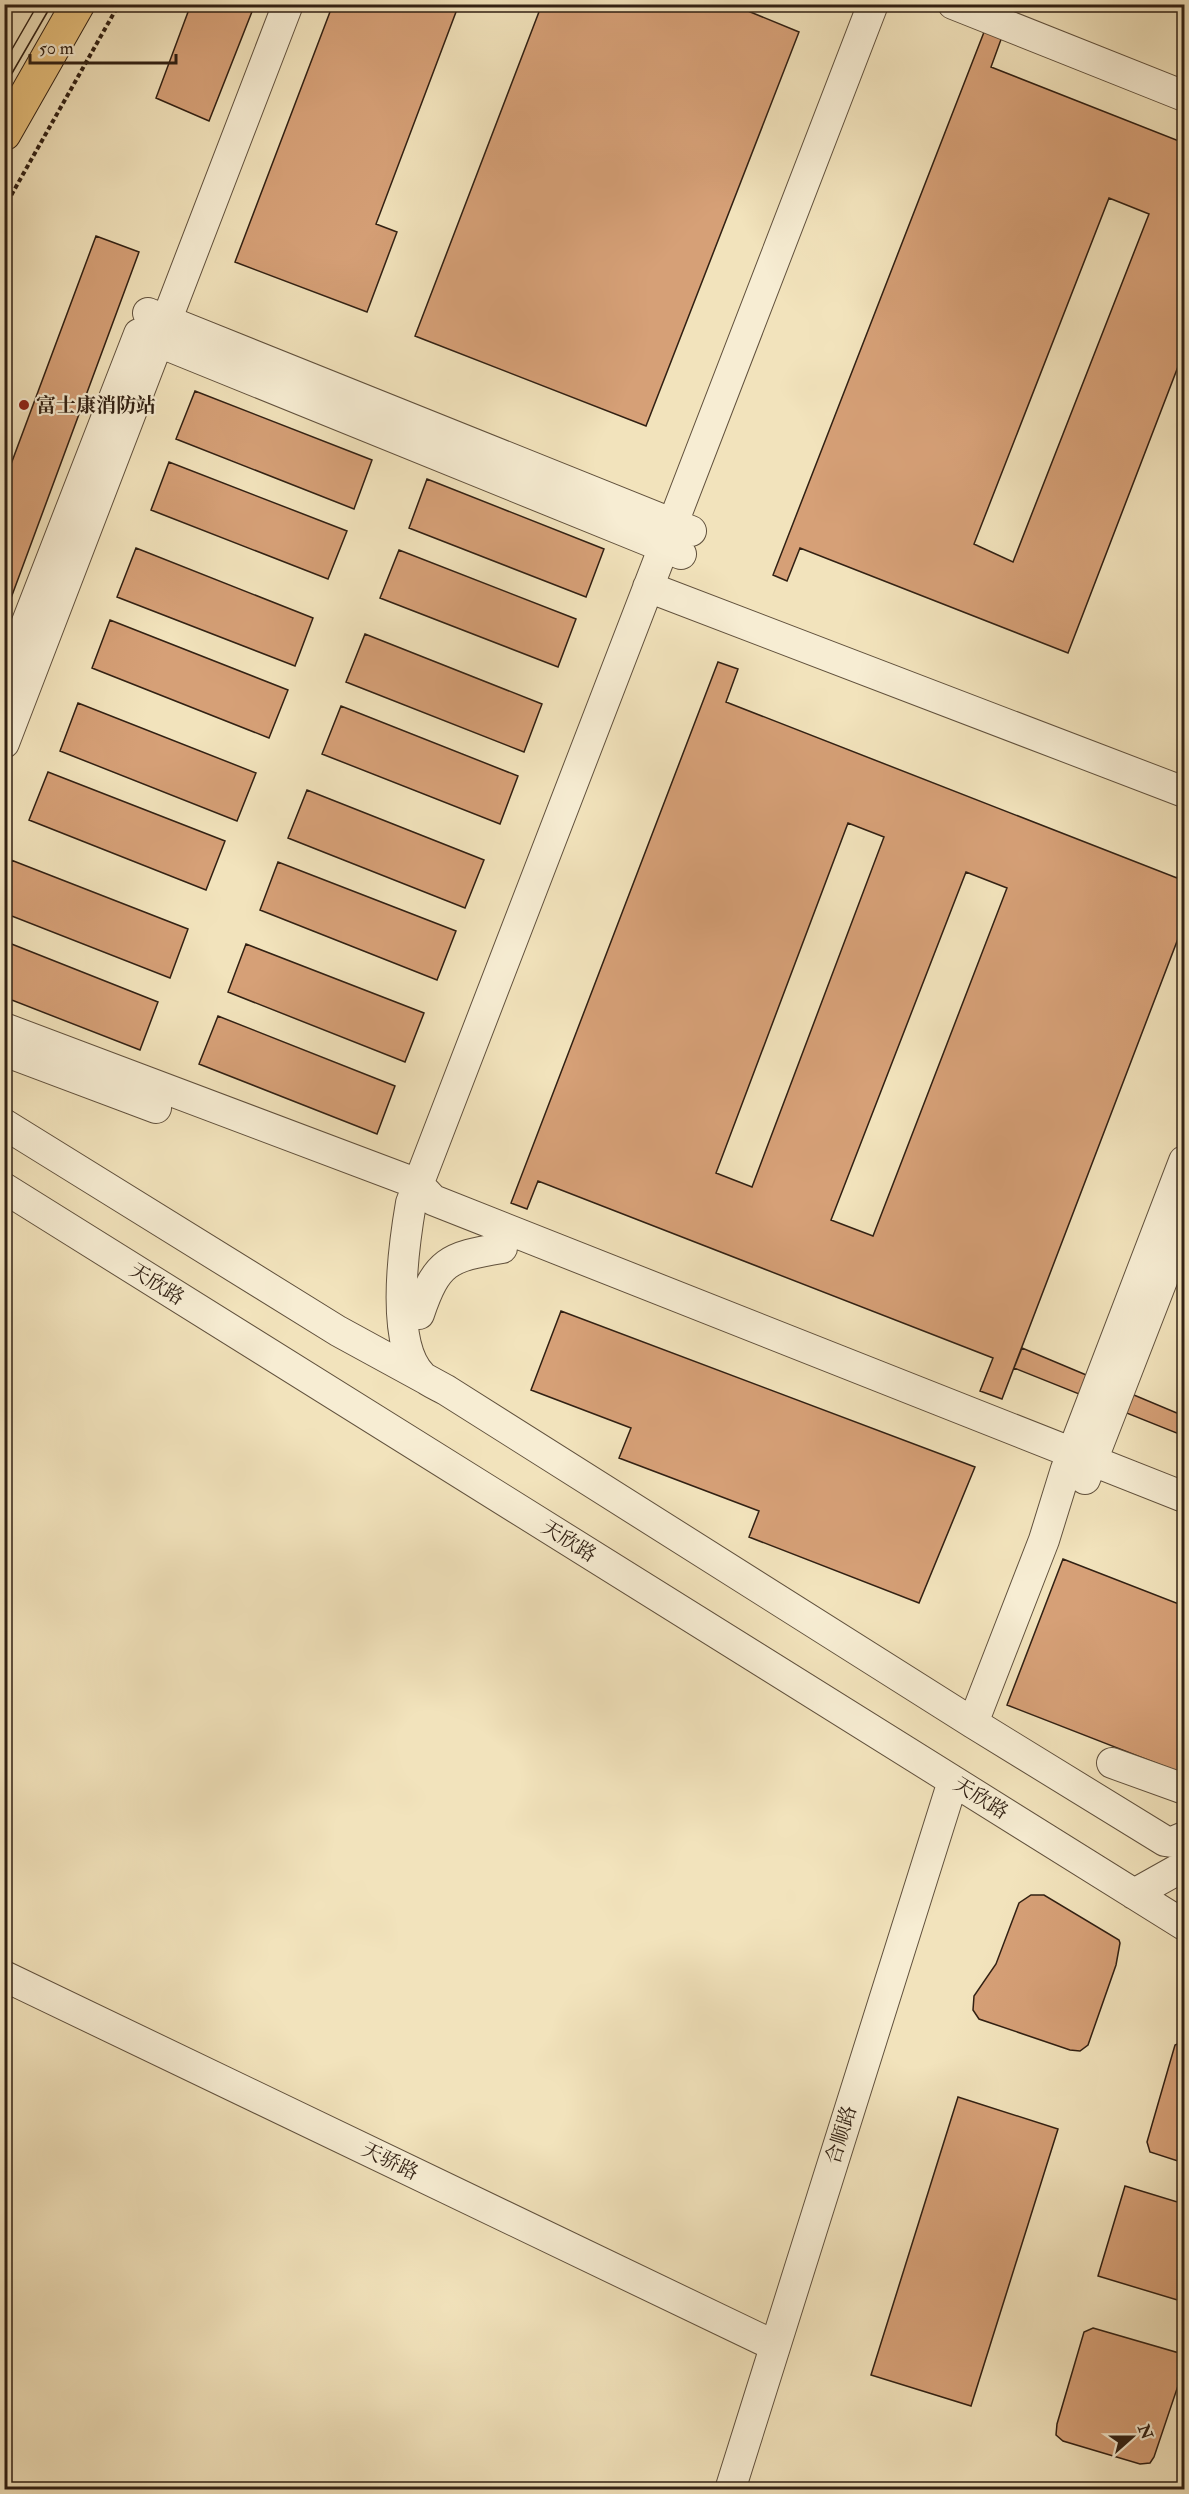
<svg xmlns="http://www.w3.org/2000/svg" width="1189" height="2494" viewBox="0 0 1189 2494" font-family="'IM FELL Double Pica','Noto Serif SC',serif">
<rect width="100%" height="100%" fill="#f2e3bc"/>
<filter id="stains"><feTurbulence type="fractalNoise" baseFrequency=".00333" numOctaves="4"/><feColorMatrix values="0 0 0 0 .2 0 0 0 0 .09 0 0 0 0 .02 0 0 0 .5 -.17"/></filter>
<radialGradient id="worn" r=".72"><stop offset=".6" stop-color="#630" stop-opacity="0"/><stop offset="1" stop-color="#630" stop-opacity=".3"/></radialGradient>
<path fill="#d6a077" stroke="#312013" stroke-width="1.5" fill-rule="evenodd" d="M 191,4 L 255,4 L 209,121 L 156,98 Z
M 333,4 L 459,4 L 376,224 L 397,232 L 367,312 L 235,262 Z
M 542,4 L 731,4 L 799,32 L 646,426 L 415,336 Z
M 986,27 L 1003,34 L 991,67 L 1184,143 L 1184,351 L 1068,653 L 800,548 L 787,581 L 773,575 ZM 1109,198 L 1149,214 L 1013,562 L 974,544 Z
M 96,236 L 139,252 L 4,617 L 4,483 Z
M 195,391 L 372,460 L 354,509 L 176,439 Z
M 169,462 L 347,531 L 328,579 L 151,510 Z
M 427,479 L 604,549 L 586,597 L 409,528 Z
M 136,548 L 313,618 L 295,666 L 117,597 Z
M 399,550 L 576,619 L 558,667 L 380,598 Z
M 110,620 L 288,690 L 269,738 L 92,668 Z
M 365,634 L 542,704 L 524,752 L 346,682 Z
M 718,662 L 738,669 L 726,702 L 1177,878 L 1184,858 L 1184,923 L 1002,1399 L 980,1391 L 993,1358 L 538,1181 L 527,1209 L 511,1203 ZM 848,823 L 884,837 L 752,1187 L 716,1173 ZM 966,872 L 1007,888 L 873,1236 L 831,1220 Z
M 78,703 L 256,773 L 237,821 L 60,751 Z
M 341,706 L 518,776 L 500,824 L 322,754 Z
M 48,772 L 225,841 L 206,890 L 29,820 Z
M 307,790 L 484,860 L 465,908 L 288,838 Z
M 11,860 L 188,929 L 170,978 L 4,913 L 4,877 Z
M 278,862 L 456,931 L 437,980 L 260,910 Z
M 4,941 L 158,1002 L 140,1050 L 4,997 Z
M 246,944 L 424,1013 L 405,1062 L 228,992 Z
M 218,1016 L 395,1086 L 377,1134 L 199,1064 Z
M 561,1311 L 975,1467 L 919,1603 L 749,1537 L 759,1511 L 619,1458 L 631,1428 L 531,1390 Z
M 1022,1348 L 1184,1416 L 1184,1436 L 1014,1368 Z
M 1063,1559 L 1184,1606 L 1184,1774 L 1007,1705 Z
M 1031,1895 L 1044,1895 L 1119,1940 L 1120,1943 L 1116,1965 L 1088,2045 L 1080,2051 L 1070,2050 L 979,2019 L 973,2010 L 974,1996 L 996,1964 L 1019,1903 Z
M 1184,2041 L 1184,2163 L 1150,2152 L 1147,2142 L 1175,2045 Z
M 958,2097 L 1058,2129 L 971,2406 L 871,2375 Z
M 1125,2186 L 1184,2204 L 1184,2252 L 1182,2261 L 1184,2263 L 1184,2302 L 1098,2276 Z
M 1093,2328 L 1179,2353 L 1184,2360 L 1184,2368 L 1154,2457 L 1150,2463 L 1140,2464 L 1063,2441 L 1056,2435 L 1057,2424 L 1084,2332 Z"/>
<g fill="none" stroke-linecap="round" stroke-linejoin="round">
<g stroke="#61513d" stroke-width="32">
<path id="minor" d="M 953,4 L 1184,96
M 148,313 L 691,531
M 139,334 L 681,554
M 648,587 L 1184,792
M 4,681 L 139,334
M 4,743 L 288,4
M 4,1028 L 418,1184 L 433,1200 L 1184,1497
M 4,1051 L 156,1108
M 4,1124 L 338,1331 L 446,1390 L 973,1723 L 1165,1841 L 1172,1842 L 1184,1837
M 4,1188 L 1184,1925
M 419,1314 C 437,1261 448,1257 502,1248
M 446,1390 C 439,1386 428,1382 422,1376 C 389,1344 404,1244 411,1203 L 873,4
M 1085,1479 L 1184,1224
M 973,1723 L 1044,1540 L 1066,1469 L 1184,1161
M 1112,1763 L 1184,1789
M 1134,1894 L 1184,1866
M 4,1976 L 775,2346
M 730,2490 L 953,1781"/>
</g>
<g stroke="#312013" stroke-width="35">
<path id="major" d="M 4,134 L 78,4"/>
</g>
<path stroke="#312013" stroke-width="4" stroke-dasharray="4.5 3" stroke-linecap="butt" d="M 4,208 L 119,4"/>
<use href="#minor" stroke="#f7edd3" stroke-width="30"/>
<use href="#major" stroke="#e9c27e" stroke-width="33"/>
<path stroke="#312013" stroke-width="1.5" d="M 4,63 L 38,4
M 4,87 L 52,4"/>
</g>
<circle fill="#8f2418" stroke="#f7edd3" stroke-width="2" cx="24" cy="405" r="6"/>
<g text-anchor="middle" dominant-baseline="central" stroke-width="4.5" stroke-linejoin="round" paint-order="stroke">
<g font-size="20" font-weight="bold" fill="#312013" stroke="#f7edd3" text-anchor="start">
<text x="36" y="405">富士康消防站</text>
</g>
<g font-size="20" fill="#312013" stroke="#f7edd3">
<text transform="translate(157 1284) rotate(32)">天欣路</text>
<text transform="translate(569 1541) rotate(32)">天欣路</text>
<text transform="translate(981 1798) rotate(32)">天欣路</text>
<text transform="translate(841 2135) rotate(-73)">合顺路</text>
<text transform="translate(390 2161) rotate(26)">天骄路</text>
</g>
</g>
<rect width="1189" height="2494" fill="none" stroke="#f2e3bc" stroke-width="24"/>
<rect x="6" y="6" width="1177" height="2482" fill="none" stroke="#312013" stroke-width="3"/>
<rect x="12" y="12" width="1165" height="2470" fill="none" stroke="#312013" stroke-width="1.5"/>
<g transform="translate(1132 2437) rotate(69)" stroke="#f7edd3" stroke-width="4.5" paint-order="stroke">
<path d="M0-4.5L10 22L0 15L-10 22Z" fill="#312013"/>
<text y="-9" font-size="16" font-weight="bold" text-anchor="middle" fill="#312013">N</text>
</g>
<path d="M30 54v9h146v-9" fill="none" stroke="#312013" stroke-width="3"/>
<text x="39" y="54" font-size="18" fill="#312013" stroke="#f7edd3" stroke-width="4.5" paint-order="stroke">50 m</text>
<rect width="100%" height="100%" filter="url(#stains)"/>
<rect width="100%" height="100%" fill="url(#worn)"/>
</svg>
